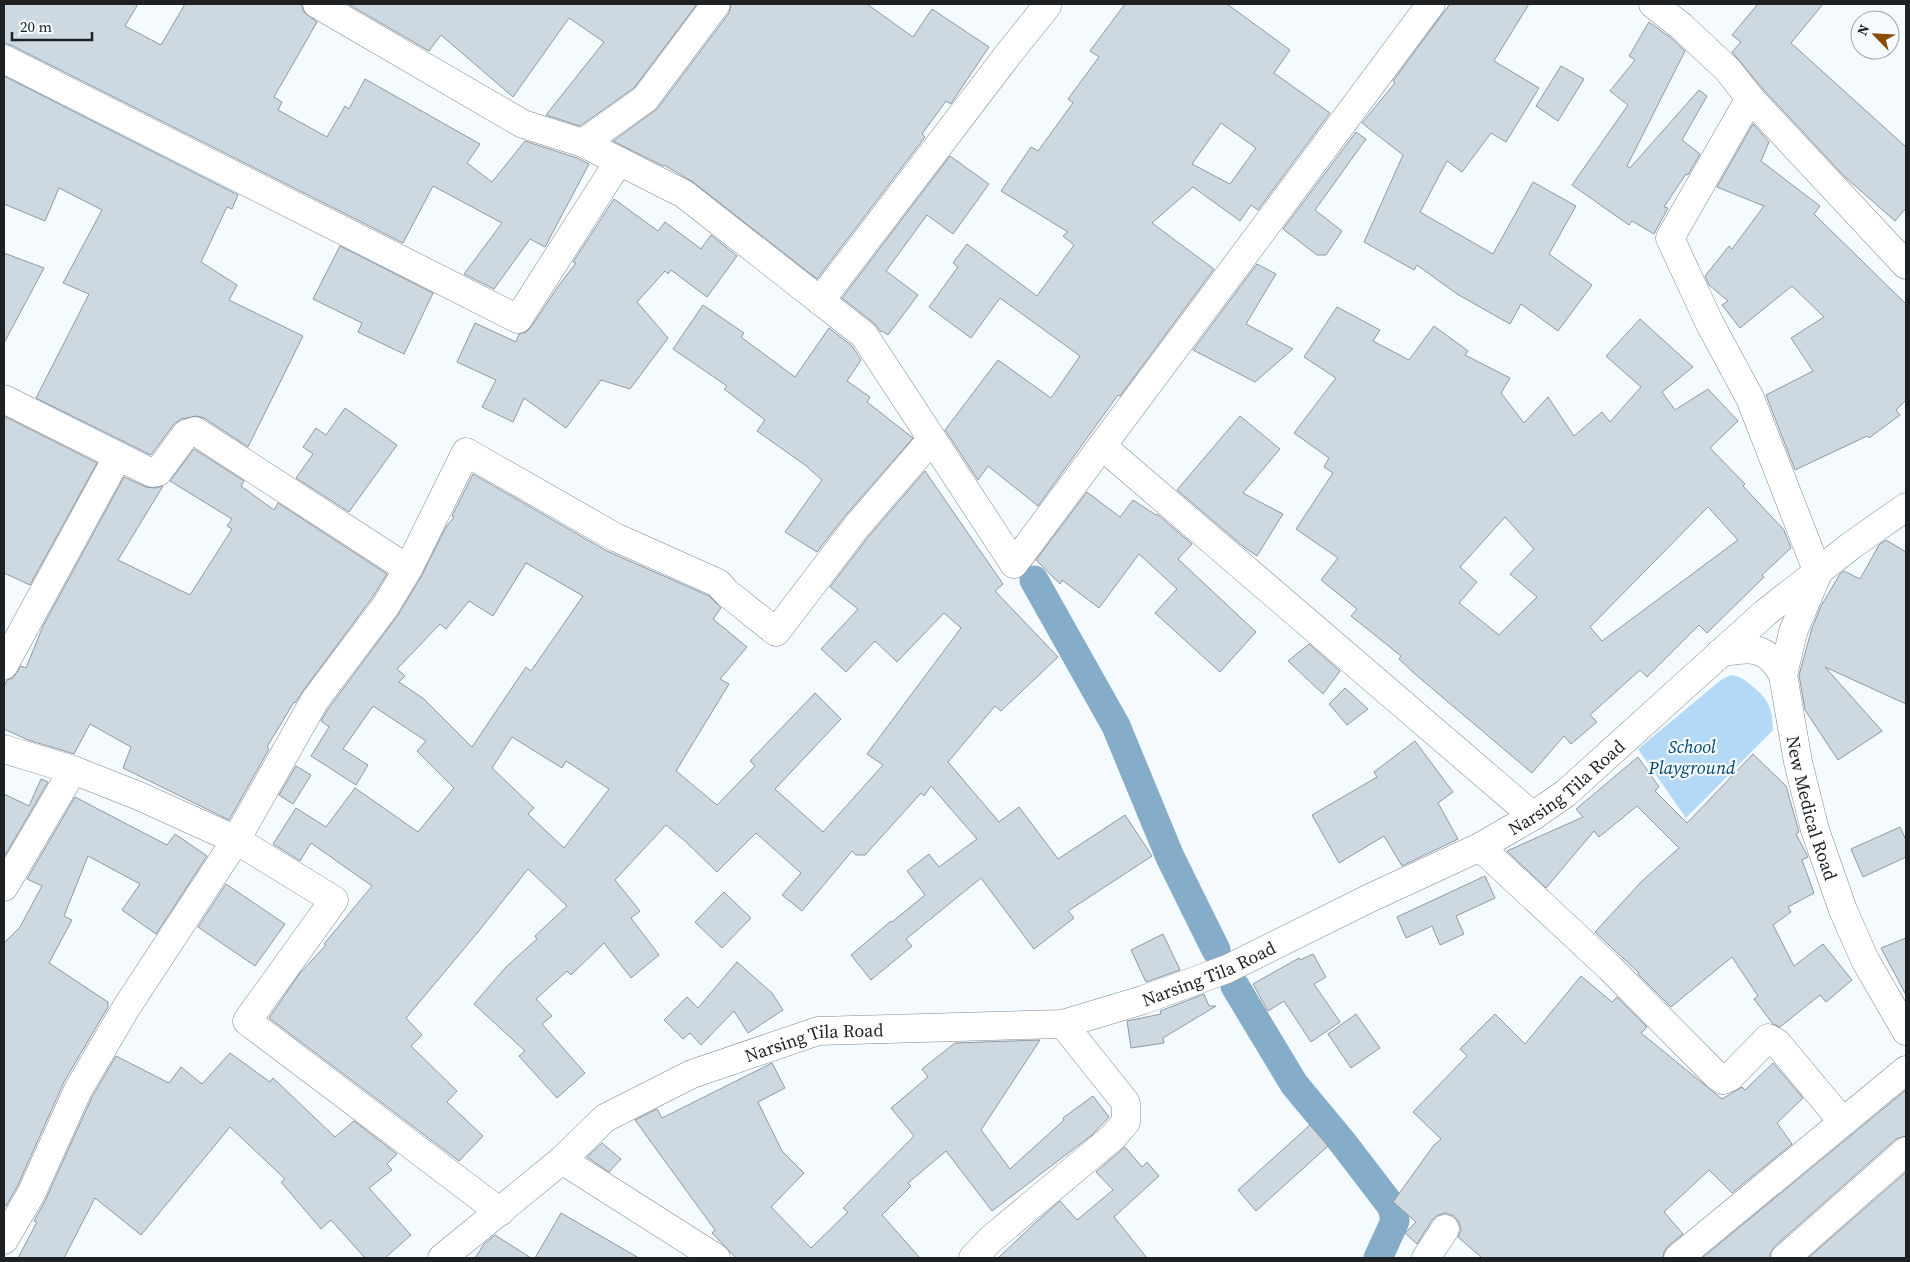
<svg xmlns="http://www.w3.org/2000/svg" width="1910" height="1262" viewBox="0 0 1910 1262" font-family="'Source Serif 4',serif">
<rect width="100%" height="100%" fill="#f5fafe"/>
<path fill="#b4d9f6" d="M 1731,675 C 1740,676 1745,680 1752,686 C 1769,699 1772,708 1773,730 L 1686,818 L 1638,749 L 1721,680 Z"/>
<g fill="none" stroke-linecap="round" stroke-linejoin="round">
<path stroke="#85acc9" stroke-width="29" d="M 1034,580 L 1116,726 L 1170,857 L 1216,950
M 1235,986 L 1294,1084 L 1343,1143 L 1392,1207 L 1395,1221 L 1378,1258"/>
</g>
<path fill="#cdd8e1" stroke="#8f99a2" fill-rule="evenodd" d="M 4,4 L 138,4 L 125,26 L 161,45 L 185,4 L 301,4 L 304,12 L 317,22 L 274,97 L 282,102 L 278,110 L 327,137 L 345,106 L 349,109 L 365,79 L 480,144 L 467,163 L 492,182 L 525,141 L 577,158 L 589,164 L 545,247 L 530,239 L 494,289 L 464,274 L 502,223 L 433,186 L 403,243 L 11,45 L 4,43 Z
M 348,4 L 697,4 L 634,88 L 580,126 L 546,115 L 604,42 L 569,18 L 513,97 L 441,35 L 429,51 Z
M 731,4 L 867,4 L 913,37 L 932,9 L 989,47 L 952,102 L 951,104 L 946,101 L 922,134 L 925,137 L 817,279 L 693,182 L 664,165 L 663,166 L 613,141 L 657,109 L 729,13 Z
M 1125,4 L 1227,4 L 1290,50 L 1274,73 L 1330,113 L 1258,210 L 1251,205 L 1240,221 L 1193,187 L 1152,223 L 1214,269 L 1120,396 L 1118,395 L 1038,506 L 988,466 L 978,480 L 945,430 L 998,360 L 1051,398 L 1080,356 L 1000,298 L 971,338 L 929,307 L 958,267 L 953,263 L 967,244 L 1037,296 L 1074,245 L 1063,236 L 1068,232 L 1001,191 L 1031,147 L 1038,151 L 1073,103 L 1068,99 L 1099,57 L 1090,51 ZM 1221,123 L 1256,148 L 1230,184 L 1192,164 Z
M 1450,4 L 1529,4 L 1494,61 L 1539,88 L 1506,142 L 1491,133 L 1462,172 L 1447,161 L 1420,212 L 1493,254 L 1533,182 L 1576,206 L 1549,254 L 1592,285 L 1558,331 L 1521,304 L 1510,324 L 1457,294 L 1417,265 L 1414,270 L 1364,242 L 1403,155 L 1362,123 L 1395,83 L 1393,81 Z
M 1758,4 L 1823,4 L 1791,43 L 1906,147 L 1906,208 L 1895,221 L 1844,176 L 1762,88 L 1732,52 L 1741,42 L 1732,35 Z
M 1649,22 L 1671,38 L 1685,51 L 1627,166 L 1630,168 L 1699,90 L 1707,96 L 1682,140 L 1700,154 L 1688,175 L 1686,174 L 1664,207 L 1668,208 L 1654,234 L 1632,221 L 1629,225 L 1572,185 L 1628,105 L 1610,91 L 1635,60 L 1629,56 Z
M 1561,66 L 1584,79 L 1558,121 L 1536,106 Z
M 4,76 L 238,195 L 232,209 L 227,207 L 201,262 L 237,285 L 229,300 L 303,336 L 248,447 L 204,418 L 197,416 L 181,419 L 174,424 L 151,455 L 36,398 L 89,294 L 63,283 L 102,210 L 59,188 L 45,221 L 4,204 Z
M 1753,124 L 1769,142 L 1761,161 L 1820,206 L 1814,214 L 1906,304 L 1906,400 L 1896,410 L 1900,415 L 1869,438 L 1867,436 L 1795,470 L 1766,395 L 1813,371 L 1791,338 L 1824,317 L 1792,286 L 1740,328 L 1722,305 L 1728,301 L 1709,285 L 1705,276 L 1729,246 L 1732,249 L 1764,206 L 1717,187 Z
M 1356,132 L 1366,139 L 1315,210 L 1342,231 L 1326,255 L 1317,255 L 1283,229 Z
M 950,156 L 989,184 L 953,234 L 927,215 L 886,271 L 918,295 L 888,335 L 882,331 L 881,332 L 874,323 L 842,298 Z
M 614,199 L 658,231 L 665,222 L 701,249 L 711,235 L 737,256 L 707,297 L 671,270 L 668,274 L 665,271 L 637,302 L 668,338 L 630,389 L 601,380 L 566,428 L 524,398 L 513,422 L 482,407 L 496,380 L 457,362 L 475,323 L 516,342 L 519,334 L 526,332 L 531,327 L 559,285 L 576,263 L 573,262 Z
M 340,246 L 433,293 L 404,354 L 358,332 L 362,323 L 313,299 Z
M 4,253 L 44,268 L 4,343 Z
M 1257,264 L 1276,274 L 1246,324 L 1293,349 L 1255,382 L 1193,350 Z
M 703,305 L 744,333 L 741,337 L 795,377 L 829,328 L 852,346 L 861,360 L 847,381 L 870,397 L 867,402 L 913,438 L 845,516 L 817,552 L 785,532 L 822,480 L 805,465 L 757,431 L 765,420 L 724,389 L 727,386 L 673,349 Z
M 1337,307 L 1380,330 L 1373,341 L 1409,360 L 1434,326 L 1468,351 L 1465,355 L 1510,378 L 1501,393 L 1524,423 L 1548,397 L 1574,436 L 1602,412 L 1610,422 L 1641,387 L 1606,356 L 1640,319 L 1693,367 L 1662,392 L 1675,410 L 1708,389 L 1738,421 L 1710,448 L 1745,484 L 1743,486 L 1784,530 L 1791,548 L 1762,575 L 1764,577 L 1707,633 L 1699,625 L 1647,677 L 1640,670 L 1590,715 L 1597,722 L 1571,744 L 1564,736 L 1532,773 L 1415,674 L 1399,659 L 1401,656 L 1351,616 L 1357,609 L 1321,580 L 1338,558 L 1296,529 L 1333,473 L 1324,467 L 1329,458 L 1294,433 L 1336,378 L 1304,357 ZM 1708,507 L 1738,540 L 1602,641 L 1590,627 ZM 1505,517 L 1534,549 L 1510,574 L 1537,597 L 1499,635 L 1459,603 L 1477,582 L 1460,567 Z
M 345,408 L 397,445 L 349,512 L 296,478 L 313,454 L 303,447 L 316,428 L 326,435 Z
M 4,416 L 97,463 L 30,585 L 4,573 Z
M 1240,416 L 1280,449 L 1243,493 L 1283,514 L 1257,556 L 1244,547 L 1177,490 Z
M 194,449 L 244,481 L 241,486 L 274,510 L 278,503 L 387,574 L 372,598 L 303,691 L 295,703 L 294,702 L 267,747 L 269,749 L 229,820 L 123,768 L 131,747 L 90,724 L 74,754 L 28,740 L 4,729 L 4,687 L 7,680 L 13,678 L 21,666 L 26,668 L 43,626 L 124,477 L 146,487 L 155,488 L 163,486 L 118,560 L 190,595 L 232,529 L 227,526 L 232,519 L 170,481 Z
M 925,471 L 1003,584 L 995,591 L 1058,657 L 1001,711 L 995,706 L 948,762 L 999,822 L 1019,807 L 1058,859 L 1125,815 L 1152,856 L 1068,911 L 1074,918 L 1034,949 L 981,878 L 906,939 L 912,946 L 871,980 L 851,955 L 891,921 L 892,922 L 925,895 L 907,871 L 929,854 L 939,867 L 977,839 L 931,786 L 924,796 L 921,793 L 865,855 L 856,855 L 852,851 L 802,911 L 782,895 L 801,873 L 756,833 L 717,872 L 685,841 L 666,825 L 615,880 L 640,911 L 631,918 L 659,955 L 631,978 L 604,943 L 571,975 L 567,971 L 536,999 L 552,1016 L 542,1024 L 585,1073 L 557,1098 L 519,1056 L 525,1051 L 474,1004 L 506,967 L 537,939 L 535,936 L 567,906 L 528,869 L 478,932 L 406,1018 L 422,1035 L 411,1046 L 457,1091 L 447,1102 L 483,1136 L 459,1161 L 269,1018 L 300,973 L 326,945 L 324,944 L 372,886 L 311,843 L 300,861 L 273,844 L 296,808 L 326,827 L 355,788 L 418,832 L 454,788 L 417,751 L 426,741 L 373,706 L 343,749 L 368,765 L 356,785 L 311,756 L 329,727 L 321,721 L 328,709 L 398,615 L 421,577 L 446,527 L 454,517 L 452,516 L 473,474 L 607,551 L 709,596 L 721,608 L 713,619 L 747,647 L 720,679 L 729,684 L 676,771 L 717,805 L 755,766 L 750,761 L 815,693 L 841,719 L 775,789 L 823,832 L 883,765 L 867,754 L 961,628 L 944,613 L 897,662 L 875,641 L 846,672 L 821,649 L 858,609 L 830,587 L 869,536 ZM 526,563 L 583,596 L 531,671 L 526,667 L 472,747 L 424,699 L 399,682 L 405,676 L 397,669 L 440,624 L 446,629 L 469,601 L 493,616 ZM 512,737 L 562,768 L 566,761 L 609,789 L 564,848 L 528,814 L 534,808 L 492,768 Z
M 1087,492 L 1120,517 L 1133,500 L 1156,515 L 1157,514 L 1192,544 L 1178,559 L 1256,632 L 1220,672 L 1155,613 L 1177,589 L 1139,554 L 1099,608 L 1062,580 L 1060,584 L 1036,560 Z
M 1886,540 L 1906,552 L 1906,704 L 1825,667 L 1882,731 L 1838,760 L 1805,710 L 1799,675 L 1812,628 L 1821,606 L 1840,574 L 1844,571 L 1860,579 L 1879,545 Z
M 1309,644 L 1340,671 L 1323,694 L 1288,661 Z
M 1345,688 L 1368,709 L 1347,725 L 1329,704 Z
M 1415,741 L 1453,792 L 1438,803 L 1458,839 L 1402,866 L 1384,836 L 1339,863 L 1312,815 L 1377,777 L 1374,772 Z
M 1753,754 L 1786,786 L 1799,832 L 1796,834 L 1808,857 L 1802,860 L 1814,893 L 1788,907 L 1791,912 L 1773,925 L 1794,966 L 1823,944 L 1852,980 L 1826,1002 L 1820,995 L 1780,1027 L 1773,1024 L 1754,999 L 1758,996 L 1732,957 L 1671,1007 L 1638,974 L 1639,973 L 1595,932 L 1642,881 L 1679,848 L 1637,806 L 1599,837 L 1594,831 L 1546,888 L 1507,851 L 1583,817 L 1576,809 L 1638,757 L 1659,787 L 1655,791 L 1687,823 Z
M 296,766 L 311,775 L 293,804 L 279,795 Z
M 41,779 L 48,782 L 4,857 L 4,794 L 29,806 Z
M 75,797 L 167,845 L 175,834 L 207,856 L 156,934 L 122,910 L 140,884 L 88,856 L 64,916 L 72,920 L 49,963 L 108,1002 L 108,1007 L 64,1082 L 17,1187 L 6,1206 L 4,1205 L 4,943 L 20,927 L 42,886 L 27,879 Z
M 1900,827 L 1906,840 L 1906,857 L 1863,877 L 1851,849 Z
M 1485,876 L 1495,898 L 1456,916 L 1464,934 L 1440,945 L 1432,926 L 1406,938 L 1397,917 Z
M 226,884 L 285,924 L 255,966 L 198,927 Z
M 724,892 L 751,918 L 722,948 L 695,922 Z
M 1163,934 L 1180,970 L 1146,982 L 1131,950 Z
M 1906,938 L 1906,995 L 1881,948 Z
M 1313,954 L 1326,977 L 1314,984 L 1340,1022 L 1311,1042 L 1284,1001 L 1268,1011 L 1253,984 L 1299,958 L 1300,960 Z
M 737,962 L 772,993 L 783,1010 L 748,1033 L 734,1011 L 701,1045 L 690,1033 L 683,1039 L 664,1020 L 687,997 L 698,1008 Z
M 1581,976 L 1612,1002 L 1617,997 L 1647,1027 L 1641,1033 L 1722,1099 L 1742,1087 L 1745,1090 L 1773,1063 L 1803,1098 L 1777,1123 L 1792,1144 L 1732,1193 L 1709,1170 L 1664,1212 L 1683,1234 L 1668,1246 L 1664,1252 L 1663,1258 L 1482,1258 L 1458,1237 L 1461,1230 L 1459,1222 L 1454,1216 L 1446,1213 L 1438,1215 L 1432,1220 L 1417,1244 L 1405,1233 L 1416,1222 L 1393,1202 L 1434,1145 L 1441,1139 L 1413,1112 L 1467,1056 L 1460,1049 L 1495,1014 L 1525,1044 Z
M 1204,994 L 1209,1006 L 1216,1006 L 1163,1038 L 1164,1043 L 1131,1048 L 1127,1021 L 1161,1014 L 1160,1011 Z
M 1356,1014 L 1380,1048 L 1351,1068 L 1328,1034 Z
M 1040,1040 L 981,1130 L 1010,1169 L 1064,1120 L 1063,1118 L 1093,1096 L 1109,1117 L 1092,1135 L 992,1211 L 946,1151 L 908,1183 L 911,1186 L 882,1215 L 920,1258 L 736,1258 L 712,1233 L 715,1230 L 635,1120 L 657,1109 L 662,1118 L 772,1063 L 785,1088 L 758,1102 L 782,1151 L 804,1173 L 771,1207 L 811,1248 L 848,1212 L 843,1208 L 914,1136 L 891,1108 L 928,1077 L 922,1069 L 955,1043 Z
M 230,1053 L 270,1082 L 273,1078 L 335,1137 L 354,1121 L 397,1154 L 387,1164 L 392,1170 L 369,1188 L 411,1235 L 385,1258 L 365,1258 L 331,1220 L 321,1229 L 281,1182 L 285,1179 L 230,1127 L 141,1235 L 95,1198 L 64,1258 L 18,1258 L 37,1222 L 34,1221 L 45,1201 L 92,1097 L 116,1056 L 169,1083 L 181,1067 L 202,1084 Z
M 1906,1090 L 1906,1136 L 1896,1139 L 1775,1246 L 1770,1253 L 1770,1258 L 1702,1258 Z
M 1310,1125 L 1328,1146 L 1256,1211 L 1238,1190 Z
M 602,1143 L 621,1159 L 609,1172 L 587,1157 Z
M 1125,1147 L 1142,1167 L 1147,1162 L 1159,1176 L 1114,1217 L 1147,1258 L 998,1258 L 1033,1225 L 1060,1201 L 1077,1220 L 1113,1190 L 1096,1172 Z
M 1906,1172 L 1906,1258 L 1808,1258 Z
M 561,1213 L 639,1258 L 535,1258 Z
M 495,1235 L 531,1258 L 475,1258 L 484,1244 Z"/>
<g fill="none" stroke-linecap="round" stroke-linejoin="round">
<g stroke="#7e8891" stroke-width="29">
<g id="minor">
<path d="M 317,4 L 523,124 L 583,143 L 684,194 L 864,335 L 1014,564 L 1431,4"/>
<path id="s1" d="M 1653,4 L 1681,26 L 1728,70 L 1750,98 L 1670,238 L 1710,324 L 1750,398 L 1818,573 L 1793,632 L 1783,675 L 1798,762 L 1815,830 L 1843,910 L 1865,960 L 1906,1031"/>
<path d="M 4,59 L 518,319 L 619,161"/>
<path d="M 1750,98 L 1906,265"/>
<path d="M 583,143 L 645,99 L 716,4"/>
<path d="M 820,301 L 1010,52 L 1047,6"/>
<path d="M 4,399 L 152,473 L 158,472 L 186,434 L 195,431 L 408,569"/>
<path d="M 1102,446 L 1533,816"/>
<path d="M 1720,653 C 1750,647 1767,645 1783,675"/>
<path d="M 4,665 L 118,456"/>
<path d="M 4,749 L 73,770 L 139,796 L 236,840 L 334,900 L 247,1021 L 500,1212"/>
<path d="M 1480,847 L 1610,968 L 1715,1074 L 1723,1080 L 1730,1077 L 1768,1038 L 1777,1043 L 1843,1122"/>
<path d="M 4,887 L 73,770"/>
<path d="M 562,1160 L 716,1258"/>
<path d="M 4,1240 L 31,1194 L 78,1090 L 126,1008 L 236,840 L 315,700 L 385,607 L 408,569 L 466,452 L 615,537 L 718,583 L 726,592 L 776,632 L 857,526 L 932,439"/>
<path id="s2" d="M 442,1258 L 562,1160 L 605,1118 L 692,1074 L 818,1031 L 1063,1024 L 1143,1000 L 1227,969 L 1370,898 L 1480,847 L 1533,816 L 1566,793 L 1765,613 L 1852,545 L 1906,507"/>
<path d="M 973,1258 L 991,1239 L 1113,1137 L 1126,1122 L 1126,1103 L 1063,1024"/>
<path d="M 1426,1258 L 1445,1229"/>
<path d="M 1678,1258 L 1906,1070"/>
<path d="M 1785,1258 L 1906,1151"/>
</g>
</g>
<use href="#minor" stroke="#fff" stroke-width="28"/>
</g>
<g text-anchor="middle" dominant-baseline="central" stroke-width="4.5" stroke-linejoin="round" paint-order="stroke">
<g font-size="18" font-style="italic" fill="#01486e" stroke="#f5fafe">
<text x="1692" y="746">School<tspan x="1692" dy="21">Playground</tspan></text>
</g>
<g font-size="18" fill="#1d2124" stroke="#f5fafe">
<text stroke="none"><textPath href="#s2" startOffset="1250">Narsing Tila Road</textPath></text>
<text stroke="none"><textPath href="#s1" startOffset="908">New Medical Road</textPath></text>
<text stroke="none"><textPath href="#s2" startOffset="845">Narsing Tila Road</textPath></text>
<text stroke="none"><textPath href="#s2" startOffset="440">Narsing Tila Road</textPath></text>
</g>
</g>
<rect width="1910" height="1262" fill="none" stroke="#1d2124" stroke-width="10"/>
<g transform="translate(1875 35) rotate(294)"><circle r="24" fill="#f5fafe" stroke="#9fa3a7"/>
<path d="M0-4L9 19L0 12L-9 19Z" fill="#874c05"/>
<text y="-8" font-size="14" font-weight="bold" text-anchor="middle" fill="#1d2124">N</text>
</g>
<path d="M12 32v8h80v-8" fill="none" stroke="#1d2124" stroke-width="2.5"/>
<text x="20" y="32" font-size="15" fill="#1d2124" stroke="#f5fafe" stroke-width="4" paint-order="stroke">20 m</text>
</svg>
